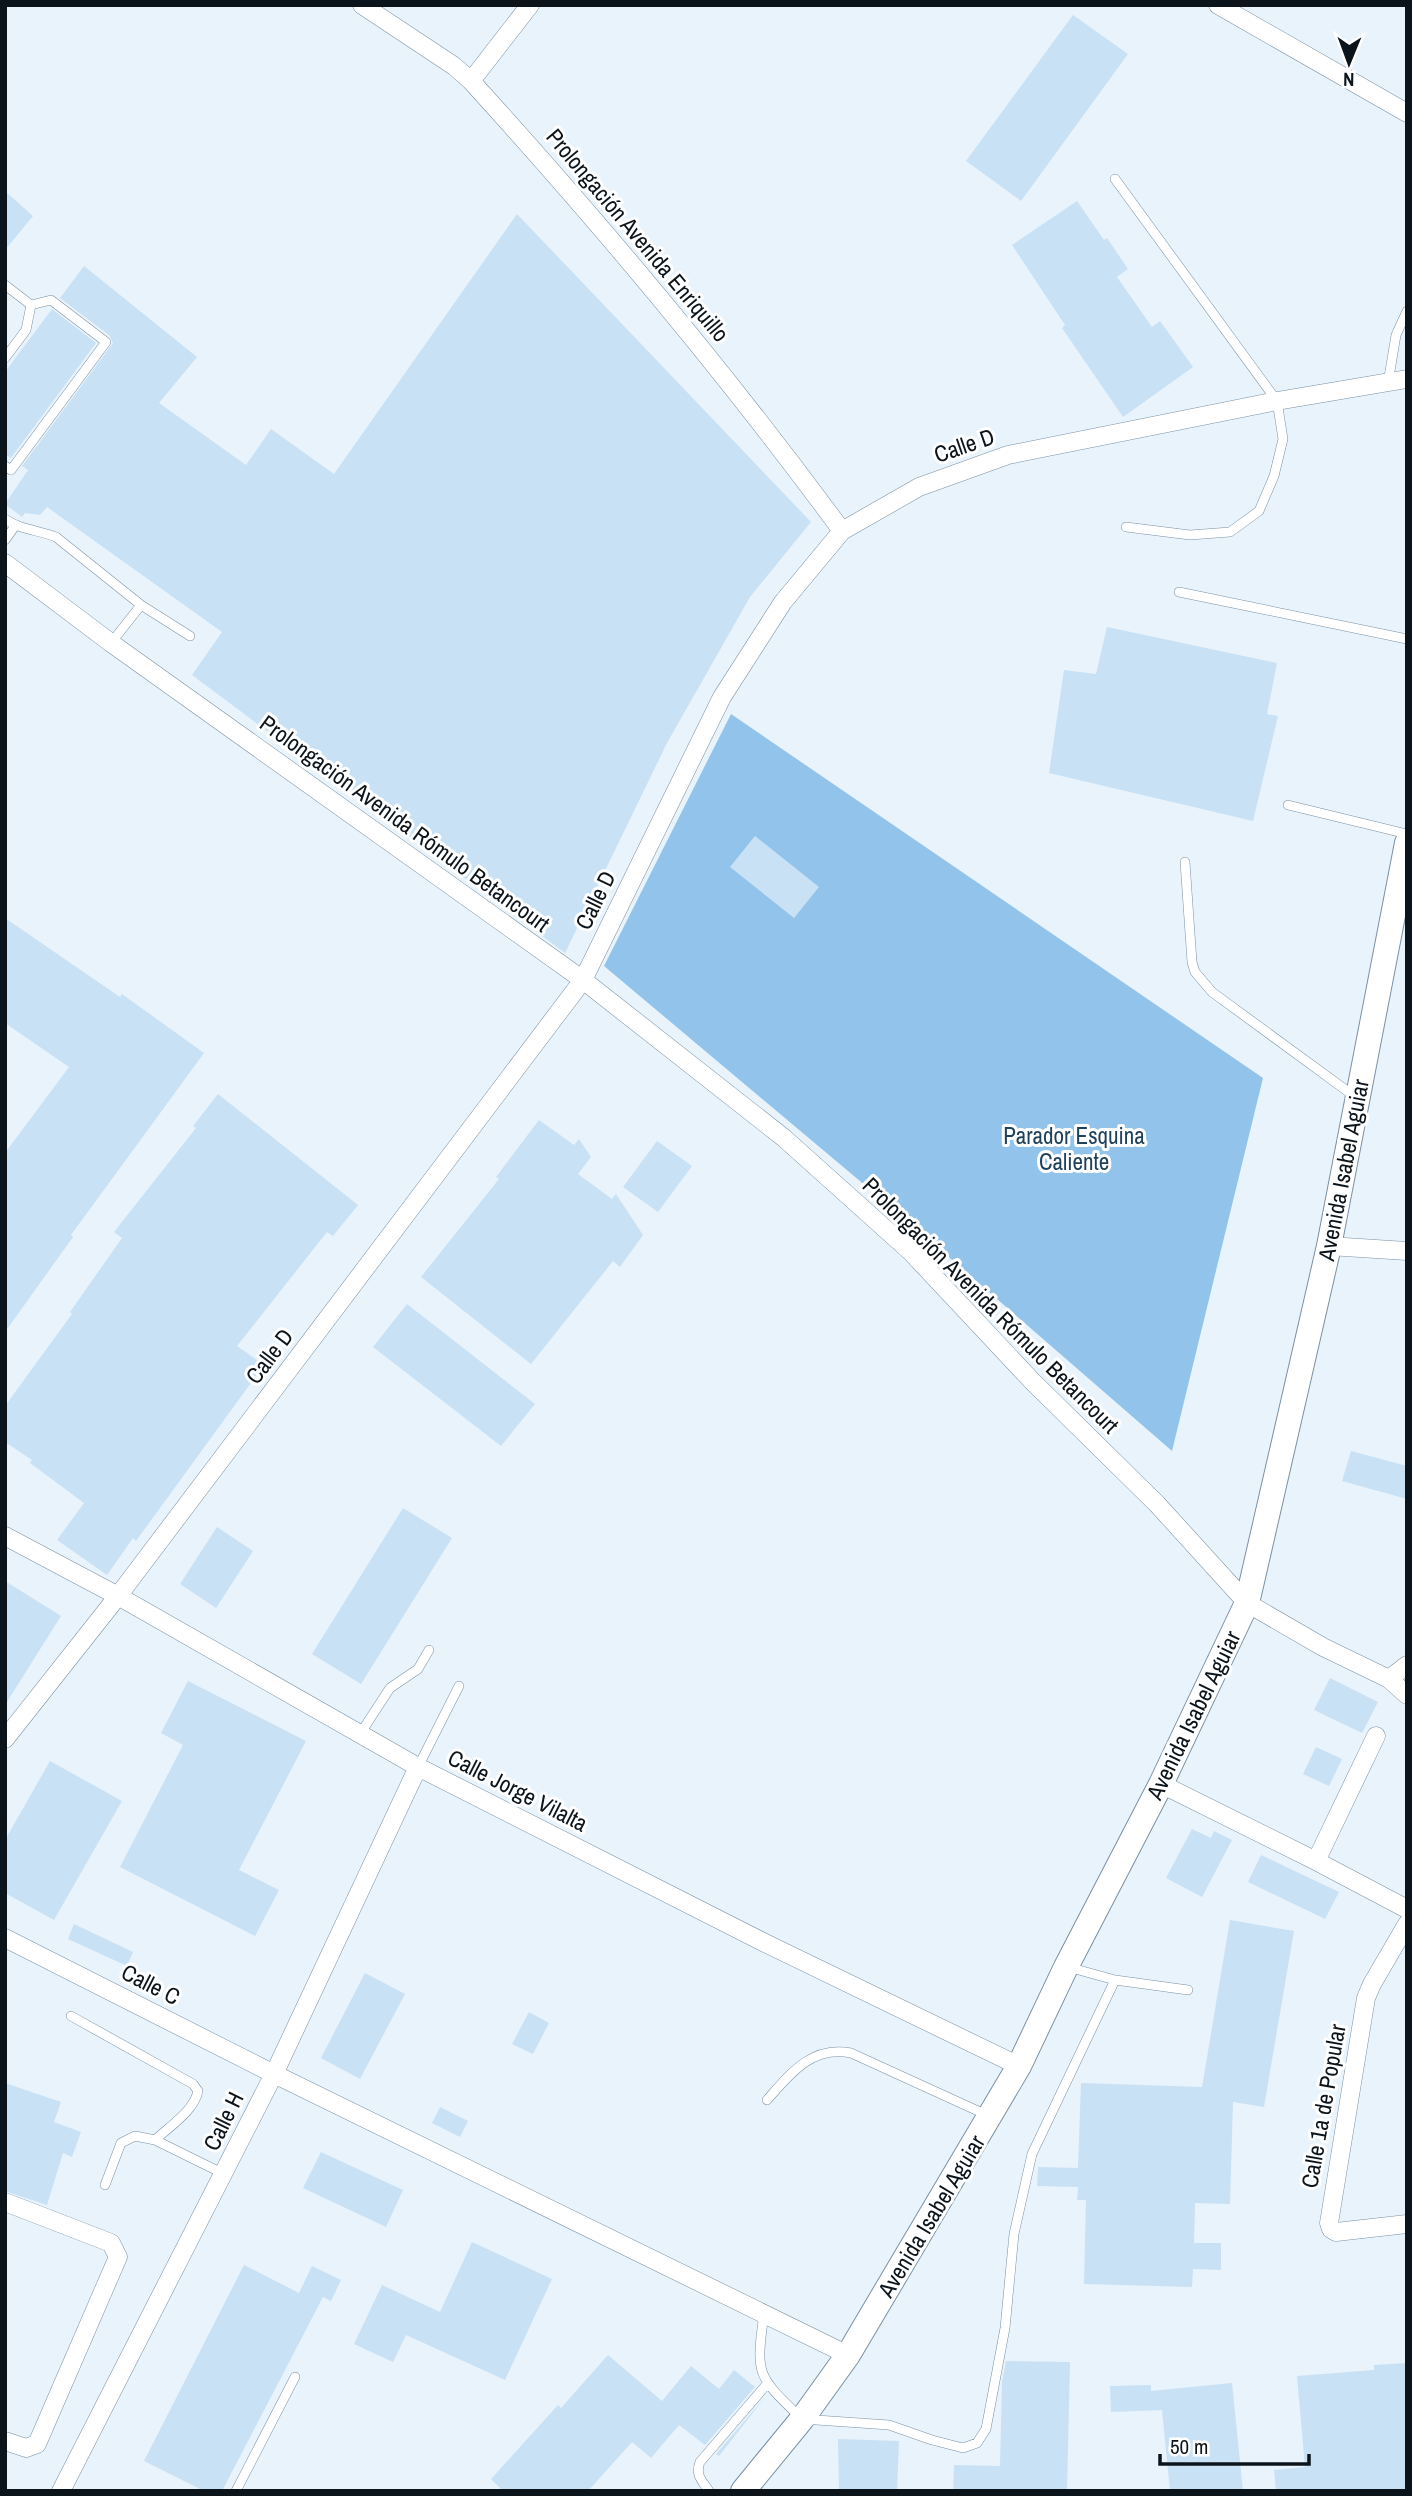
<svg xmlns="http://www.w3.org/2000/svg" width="1412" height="2496" viewBox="0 0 1412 2496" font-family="'Archivo Narrow',sans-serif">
<rect width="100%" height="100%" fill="#e9f3fb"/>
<path fill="#92c4eb" d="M 731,714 L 1263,1078 L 1172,1451 L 898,1213 L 604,966 Z"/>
<path fill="#c8e1f5" d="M 1073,15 L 1128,54 L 1021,201 L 966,161 Z
M 5,191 L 33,216 L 5,250 Z
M 1077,201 L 1104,240 L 1107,238 L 1128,269 L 1117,277 L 1152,327 L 1160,321 L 1193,367 L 1123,417 L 1062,328 L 1065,325 L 1012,245 Z
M 517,214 L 811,522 L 750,597 L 667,743 L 565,953 L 192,675 L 222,632 L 47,507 L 40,515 L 25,513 L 22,517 L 5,504 L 28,470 L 22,466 L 113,343 L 110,336 L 60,298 L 84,266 L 197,357 L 159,403 L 246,465 L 271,429 L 334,474 Z
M 52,309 L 96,343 L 11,458 L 5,454 L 5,372 Z
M 1107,627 L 1277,663 L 1267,714 L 1278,716 L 1253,821 L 1049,773 L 1064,670 L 1096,674 Z
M 755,836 L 819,887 L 794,918 L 730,867 Z
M 5,918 L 120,997 L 122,994 L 204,1053 L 71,1235 L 73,1237 L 5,1332 L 5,1153 L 69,1067 L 5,1023 Z
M 218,1094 L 358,1205 L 333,1236 L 327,1232 L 237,1346 L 264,1365 L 136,1541 L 133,1538 L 107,1575 L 57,1540 L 84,1503 L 30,1463 L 32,1460 L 5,1442 L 5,1406 L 72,1314 L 70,1312 L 122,1238 L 114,1232 L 196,1128 L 193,1126 Z
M 539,1120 L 574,1145 L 579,1139 L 591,1157 L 578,1174 L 612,1199 L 616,1194 L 643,1235 L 620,1267 L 613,1261 L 531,1364 L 421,1277 L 499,1179 L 496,1177 Z
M 657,1141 L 692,1166 L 658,1212 L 623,1187 Z
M 407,1304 L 535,1404 L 501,1446 L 373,1347 Z
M 1351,1451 L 1407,1466 L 1407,1499 L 1342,1481 Z
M 403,1508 L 452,1538 L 361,1684 L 312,1654 Z
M 217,1527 L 253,1551 L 216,1608 L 180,1584 Z
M 5,1581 L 61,1616 L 5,1705 Z
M 1330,1678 L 1378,1702 L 1362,1733 L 1314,1710 Z
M 188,1681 L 306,1741 L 239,1870 L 279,1890 L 255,1936 L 120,1867 L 183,1745 L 161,1733 Z
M 1316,1747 L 1342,1759 L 1329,1786 L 1303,1774 Z
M 50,1761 L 122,1801 L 54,1920 L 5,1893 L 5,1840 Z
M 1192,1829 L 1211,1838 L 1214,1831 L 1232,1840 L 1202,1897 L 1166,1878 Z
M 1261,1855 L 1339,1892 L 1325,1919 L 1248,1882 Z
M 1230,1920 L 1294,1931 L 1264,2107 L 1233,2102 L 1230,2204 L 1195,2203 L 1194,2243 L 1221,2243 L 1221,2270 L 1193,2269 L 1192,2287 L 1084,2284 L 1086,2200 L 1077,2200 L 1078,2187 L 1037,2186 L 1038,2167 L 1078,2168 L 1081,2083 L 1202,2087 Z
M 74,1924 L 133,1952 L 127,1966 L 68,1939 Z
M 365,1973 L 405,1994 L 360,2079 L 321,2058 Z
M 529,2012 L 549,2023 L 533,2054 L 512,2044 Z
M 5,2083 L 61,2102 L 54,2122 L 81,2132 L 72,2157 L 63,2153 L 47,2205 L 5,2191 Z
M 440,2107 L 468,2121 L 460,2137 L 432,2123 Z
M 321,2152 L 403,2190 L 386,2227 L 303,2188 Z
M 472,2242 L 552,2279 L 505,2380 L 406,2335 L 393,2362 L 354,2344 L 382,2285 L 440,2312 Z
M 244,2265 L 299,2293 L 312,2266 L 341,2280 L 331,2301 L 323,2297 L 222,2491 L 204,2491 L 144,2461 Z
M 608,2355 L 662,2401 L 691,2366 L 719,2389 L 734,2370 L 755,2387 L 705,2445 L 679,2425 L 651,2458 L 632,2442 L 588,2491 L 503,2491 L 491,2479 L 558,2405 L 561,2408 Z
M 1006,2361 L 1070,2362 L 1067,2491 L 953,2491 L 954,2465 L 1000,2466 L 1002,2382 Z
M 1407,2363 L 1407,2491 L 1276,2491 L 1274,2470 L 1305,2467 L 1297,2376 L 1374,2370 L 1374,2365 Z
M 1232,2383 L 1243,2491 L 1170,2491 L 1162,2410 L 1111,2412 L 1110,2386 L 1151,2385 L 1151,2391 Z
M 766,2396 L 719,2456 L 716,2454 Z
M 838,2439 L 899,2441 L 897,2491 L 839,2491 Z"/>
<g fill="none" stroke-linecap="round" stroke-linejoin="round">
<g stroke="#7a91a4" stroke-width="10">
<path id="service" d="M 1115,179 L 1277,401 L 1283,439 L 1274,476 L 1259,511 L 1230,532 L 1190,535 L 1126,527
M 5,285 L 31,305
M 5,358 L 26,330 L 31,305
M 1388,383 L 1396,335 L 1407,311
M 5,466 L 11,470 L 106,342 L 51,300 L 31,305
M 5,519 C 20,530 39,530 56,537 L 141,605 L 190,636
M 5,540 L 15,526
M 1179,592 L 1407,639
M 111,643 L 141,605
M 1288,805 L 1407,834
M 1185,862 L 1192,962 L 1195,972 L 1212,992 L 1354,1096
M 360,1734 L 390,1688 L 418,1669 L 429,1650
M 418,1767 L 459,1686
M 1068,1967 L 1115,1980 L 1188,1990
M 71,2016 L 193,2084 L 198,2091 C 194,2111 170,2126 155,2140
M 767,2100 C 790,2074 812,2045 851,2053 L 989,2116
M 105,2185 L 121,2143 L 135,2136 L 155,2140 L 224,2174
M 764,2314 C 755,2377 758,2376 802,2419 L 889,2425 L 932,2440 L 963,2448 L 977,2443 L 986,2429 L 1005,2328 L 1014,2234 L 1032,2154 L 1115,1980
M 236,2491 L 295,2377
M 709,2491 C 702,2481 695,2475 700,2462 L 767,2384"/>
</g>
<g stroke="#7a91a4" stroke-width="19">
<path id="minor" d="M 362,5 L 454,66 L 471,81 C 603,226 726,373 842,531
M 1218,5 L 1407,113
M 471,81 L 530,5
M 5,563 L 111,643 L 583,980 L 784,1138 L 911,1252 L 1033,1382 L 1157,1504 L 1247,1603 L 1323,1647 L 1389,1679 L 1407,1695
M 1329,1246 L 1407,1251
M 5,1536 L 118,1596 L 418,1767 L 765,1943 L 1019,2066
M 1389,1679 L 1407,1665
M 5,1739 L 118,1596 L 583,980 L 722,697 L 783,602 L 842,531 L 919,487 L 1008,455 L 1277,401 L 1407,379
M 1161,1784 L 1316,1861 L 1407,1909
M 1316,1861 L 1376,1736
M 1407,1924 L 1372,1984 L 1366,1998 L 1329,2223 L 1331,2229 L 1336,2232 L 1407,2224
M 5,1938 L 274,2074 L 848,2355
M 5,2202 L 111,2243 L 118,2257 L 37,2444 L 26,2448 L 5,2441
M 61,2491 L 274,2074 L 418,1767"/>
</g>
<g stroke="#7a91a4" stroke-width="26">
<path id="secondary" d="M 743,2491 L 802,2419 L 848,2355 L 1019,2066 L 1066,1967 L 1161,1784 L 1247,1603 L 1329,1246 L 1407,843"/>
</g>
<use href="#service" stroke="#fff" stroke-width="9"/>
<use href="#minor" stroke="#fff" stroke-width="18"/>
<use href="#secondary" stroke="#fff" stroke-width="24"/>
</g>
<g text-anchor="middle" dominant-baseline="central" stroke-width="6" stroke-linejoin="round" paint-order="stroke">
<g font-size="23" fill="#0c141b" stroke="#fff">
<text transform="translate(638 235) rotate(50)">Prolongación Avenida Enriquillo</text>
<text transform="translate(964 445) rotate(-19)">Calle D</text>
<text transform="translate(405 823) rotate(36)">Prolongación Avenida Rómulo Betancourt</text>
<text transform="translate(595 900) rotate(-64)">Calle D</text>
<text transform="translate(1343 1170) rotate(-79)">Avenida Isabel Aguiar</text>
<text transform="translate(991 1305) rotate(45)">Prolongación Avenida Rómulo Betancourt</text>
<text transform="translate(269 1356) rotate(-53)">Calle D</text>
<text transform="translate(1193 1715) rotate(-64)">Avenida Isabel Aguiar</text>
<text transform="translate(518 1790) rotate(27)">Calle Jorge Vilalta</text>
<text transform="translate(151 1984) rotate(27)">Calle C</text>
<text transform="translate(1323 2106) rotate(-80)">Calle 1a de Popular</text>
<text transform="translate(223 2121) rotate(-64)">Calle H</text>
<text transform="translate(931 2216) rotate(-59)">Avenida Isabel Aguiar</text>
</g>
<g font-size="23" fill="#1f425c" stroke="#fff">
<text x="1074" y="1135">Parador Esquina<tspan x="1074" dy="26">Caliente</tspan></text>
</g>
</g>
<rect width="1412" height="2496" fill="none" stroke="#0c141b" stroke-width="14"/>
<g transform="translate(1349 63) rotate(181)" stroke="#ffffff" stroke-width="5" paint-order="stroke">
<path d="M0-5L12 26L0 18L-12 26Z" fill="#0c141b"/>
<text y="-10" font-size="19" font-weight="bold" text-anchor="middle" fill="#0c141b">N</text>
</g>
<path d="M1160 2454v10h149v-10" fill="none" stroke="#0c141b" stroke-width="3.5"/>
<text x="1170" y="2454" font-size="21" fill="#0c141b" stroke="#ffffff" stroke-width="5" paint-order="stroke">50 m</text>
</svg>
